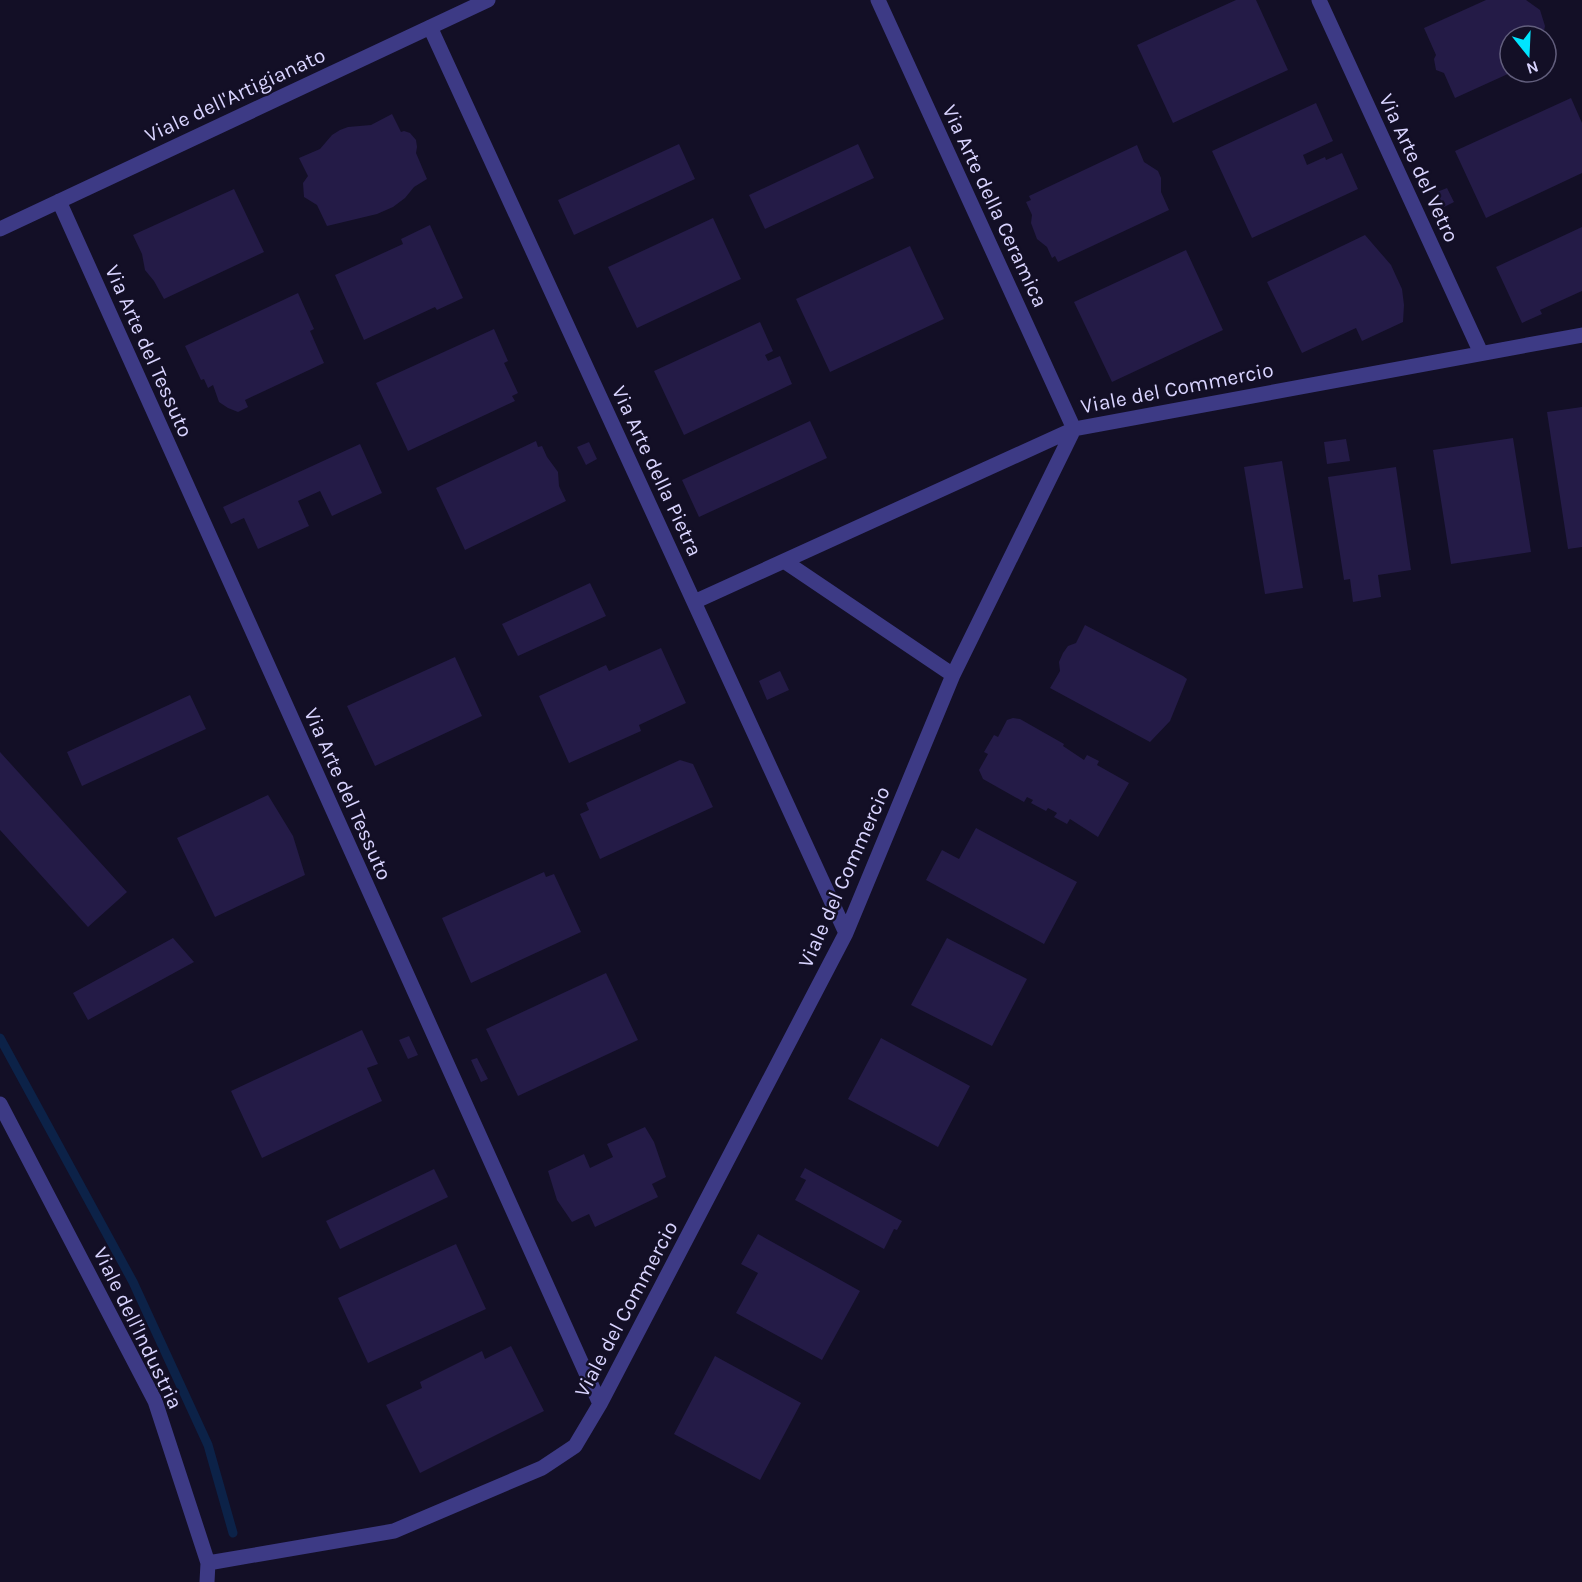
<svg xmlns="http://www.w3.org/2000/svg" width="1582" height="1582" viewBox="0 0 1582 1582" font-family="Karla,sans-serif">
<rect width="100%" height="100%" fill="#130f26"/>
<g fill="none" stroke-linecap="round" stroke-linejoin="round">
<path stroke="#0c2248" stroke-width="9" d="M 0,1038 L 133,1282 L 208,1445 L 233,1533"/>
</g>
<path fill="#241b47" d="M 1236,0 L 1256,0 L 1288,70 L 1173,123 L 1137,45 Z
M 1486,0 L 1526,0 L 1540,10 L 1545,26 L 1543,36 L 1510,36 L 1510,73 L 1455,98 L 1444,73 L 1436,70 L 1434,59 L 1436,55 L 1424,28 Z
M 1571,98 L 1582,123 L 1582,173 L 1486,218 L 1455,151 Z
M 1316,103 L 1333,141 L 1303,155 L 1307,165 L 1325,157 L 1326,160 L 1342,153 L 1358,189 L 1252,238 L 1212,151 Z
M 392,114 L 401,132 L 404,131 L 410,133 L 416,140 L 417,147 L 416,153 L 427,179 L 414,187 L 405,198 L 393,207 L 377,214 L 327,226 L 317,205 L 304,197 L 303,183 L 308,176 L 299,158 L 320,149 L 332,135 L 340,130 L 348,127 L 371,125 Z
M 679,144 L 695,179 L 574,235 L 558,200 Z
M 858,144 L 874,178 L 765,229 L 749,195 Z
M 1137,145 L 1144,162 L 1158,171 L 1161,178 L 1161,192 L 1169,210 L 1058,262 L 1055,256 L 1052,258 L 1047,247 L 1037,239 L 1031,223 L 1032,215 L 1026,202 L 1031,200 L 1029,196 Z
M 1447,188 L 1454,202 L 1444,207 L 1437,192 Z
M 234,189 L 264,252 L 164,299 L 154,281 L 145,270 L 142,254 L 133,235 Z
M 713,218 L 741,279 L 637,328 L 608,267 Z
M 430,225 L 463,298 L 437,310 L 435,307 L 364,340 L 335,275 L 403,244 L 401,239 Z
M 1582,227 L 1582,291 L 1540,310 L 1542,314 L 1522,323 L 1496,267 Z
M 1365,235 L 1391,265 L 1396,276 L 1402,289 L 1404,305 L 1403,322 L 1362,341 L 1356,328 L 1302,353 L 1267,282 Z
M 910,246 L 944,319 L 830,372 L 796,299 Z
M 1186,250 L 1223,330 L 1112,382 L 1074,302 Z
M 298,293 L 314,329 L 310,331 L 324,363 L 245,400 L 248,407 L 238,412 L 228,408 L 219,402 L 213,385 L 208,388 L 204,379 L 201,380 L 185,346 Z
M 760,322 L 773,351 L 765,355 L 768,361 L 780,356 L 792,384 L 684,435 L 654,371 Z
M 494,329 L 508,361 L 504,363 L 518,393 L 512,396 L 515,401 L 408,451 L 376,383 Z
M 1582,407 L 1582,547 L 1568,549 L 1547,412 Z
M 810,421 L 827,458 L 699,517 L 682,480 Z
M 1513,438 L 1531,552 L 1451,564 L 1433,450 Z
M 1346,439 L 1350,461 L 1327,464 L 1324,442 Z
M 536,441 L 538,447 L 542,446 L 547,457 L 558,472 L 559,486 L 566,501 L 465,550 L 436,488 Z
M 589,442 L 597,459 L 586,465 L 577,447 Z
M 360,444 L 382,493 L 332,516 L 320,491 L 298,501 L 309,526 L 258,549 L 244,518 L 231,524 L 223,507 Z
M 1282,461 L 1303,588 L 1265,594 L 1244,467 Z
M 1396,467 L 1411,570 L 1378,575 L 1381,597 L 1353,602 L 1350,579 L 1344,580 L 1328,477 Z
M 590,583 L 606,616 L 518,656 L 502,624 Z
M 1085,625 L 1183,676 L 1187,679 L 1170,721 L 1150,742 L 1050,688 L 1060,671 L 1059,662 L 1063,653 L 1068,646 L 1076,643 Z
M 661,648 L 686,703 L 639,725 L 641,731 L 569,763 L 539,696 L 606,665 L 609,671 Z
M 455,657 L 482,716 L 375,766 L 347,706 Z
M 780,671 L 789,690 L 767,700 L 759,681 Z
M 190,695 L 206,729 L 82,786 L 67,752 Z
M 1013,718 L 1020,719 L 1064,744 L 1063,746 L 1084,760 L 1087,755 L 1099,761 L 1097,765 L 1129,783 L 1098,837 L 1070,819 L 1067,824 L 1054,817 L 1057,813 L 1048,808 L 1046,811 L 1031,803 L 1033,800 L 1027,797 L 1024,802 L 983,779 L 979,770 L 988,754 L 984,752 L 994,735 L 998,737 L 1007,720 Z
M 0,752 L 127,892 L 88,927 L 0,830 Z
M 680,760 L 693,764 L 713,807 L 600,859 L 580,814 L 589,810 L 586,803 Z
M 268,795 L 293,836 L 305,875 L 215,917 L 177,838 Z
M 976,828 L 1077,882 L 1044,944 L 926,880 L 942,850 L 959,859 Z
M 544,872 L 546,877 L 554,874 L 581,932 L 471,983 L 442,918 Z
M 173,938 L 194,962 L 88,1020 L 73,993 Z
M 947,938 L 1027,979 L 992,1046 L 911,1005 Z
M 606,973 L 638,1040 L 518,1096 L 486,1029 Z
M 362,1030 L 378,1064 L 367,1068 L 382,1101 L 262,1158 L 231,1091 Z
M 409,1036 L 418,1055 L 408,1059 L 399,1040 Z
M 881,1038 L 970,1086 L 938,1147 L 848,1099 Z
M 477,1058 L 488,1079 L 481,1082 L 471,1060 Z
M 645,1127 L 654,1142 L 666,1177 L 652,1184 L 658,1197 L 595,1227 L 589,1214 L 572,1222 L 557,1200 L 548,1171 L 584,1154 L 590,1168 L 613,1157 L 607,1144 Z
M 805,1168 L 902,1221 L 897,1230 L 894,1229 L 884,1249 L 795,1200 L 806,1180 L 800,1177 Z
M 434,1169 L 448,1197 L 340,1249 L 326,1221 Z
M 758,1234 L 860,1291 L 822,1360 L 736,1313 L 758,1273 L 741,1264 Z
M 456,1244 L 486,1309 L 368,1363 L 338,1298 Z
M 511,1346 L 544,1411 L 420,1473 L 386,1405 L 422,1388 L 420,1382 L 482,1351 L 485,1359 Z
M 715,1356 L 801,1403 L 760,1480 L 674,1434 Z"/>
<g fill="none" stroke-linecap="round" stroke-linejoin="round">
<path stroke="#3d3a85" stroke-width="15" d="M 1319,0 L 1481,353
M 430,27 L 846,933
M 59,201 L 600,1404
M 0,229 L 488,0
M 784,561 L 953,675
M 694,602 L 1074,429 L 878,0
M 0,1104 L 155,1401 L 208,1563 L 207,1582
M 208,1563 L 394,1531 L 542,1468 L 575,1446 L 600,1404 L 846,933 L 953,675 L 1074,429 L 1582,335"/>
</g>
<g text-anchor="middle" dominant-baseline="central" stroke-width="5" stroke-linejoin="round" paint-order="stroke">
<g font-size="21" fill="#d9d4ff" stroke="#130f26">
<text transform="translate(235 95) rotate(-25)">Viale dell'Artigianato</text>
<text transform="translate(1419 168) rotate(65)">Via Arte del Vetro</text>
<text transform="translate(995 206) rotate(65)">Via Arte della Ceramica</text>
<text transform="translate(149 351) rotate(66)">Via Arte del Tessuto</text>
<text transform="translate(1177 388) rotate(-11)">Viale del Commercio</text>
<text transform="translate(657 471) rotate(65)">Via Arte della Pietra</text>
<text transform="translate(348 794) rotate(66)">Via Arte del Tessuto</text>
<text transform="translate(844 877) rotate(-66)">Viale del Commercio</text>
<text transform="translate(626 1309) rotate(-62)">Viale del Commercio</text>
<text transform="translate(138 1328) rotate(64)">Viale dell'Industria</text>
</g>
</g>
<g transform="translate(1528 54) rotate(162)"><circle r="28" fill="#130f26" stroke="#625e7d" stroke-width="1.5"/>
<path d="M0-4.5L10 22L0 15L-10 22Z" fill="#00e5ff"/>
<text y="-9" font-size="16" font-weight="bold" text-anchor="middle" fill="#d9d4ff">N</text>
</g>
</svg>
